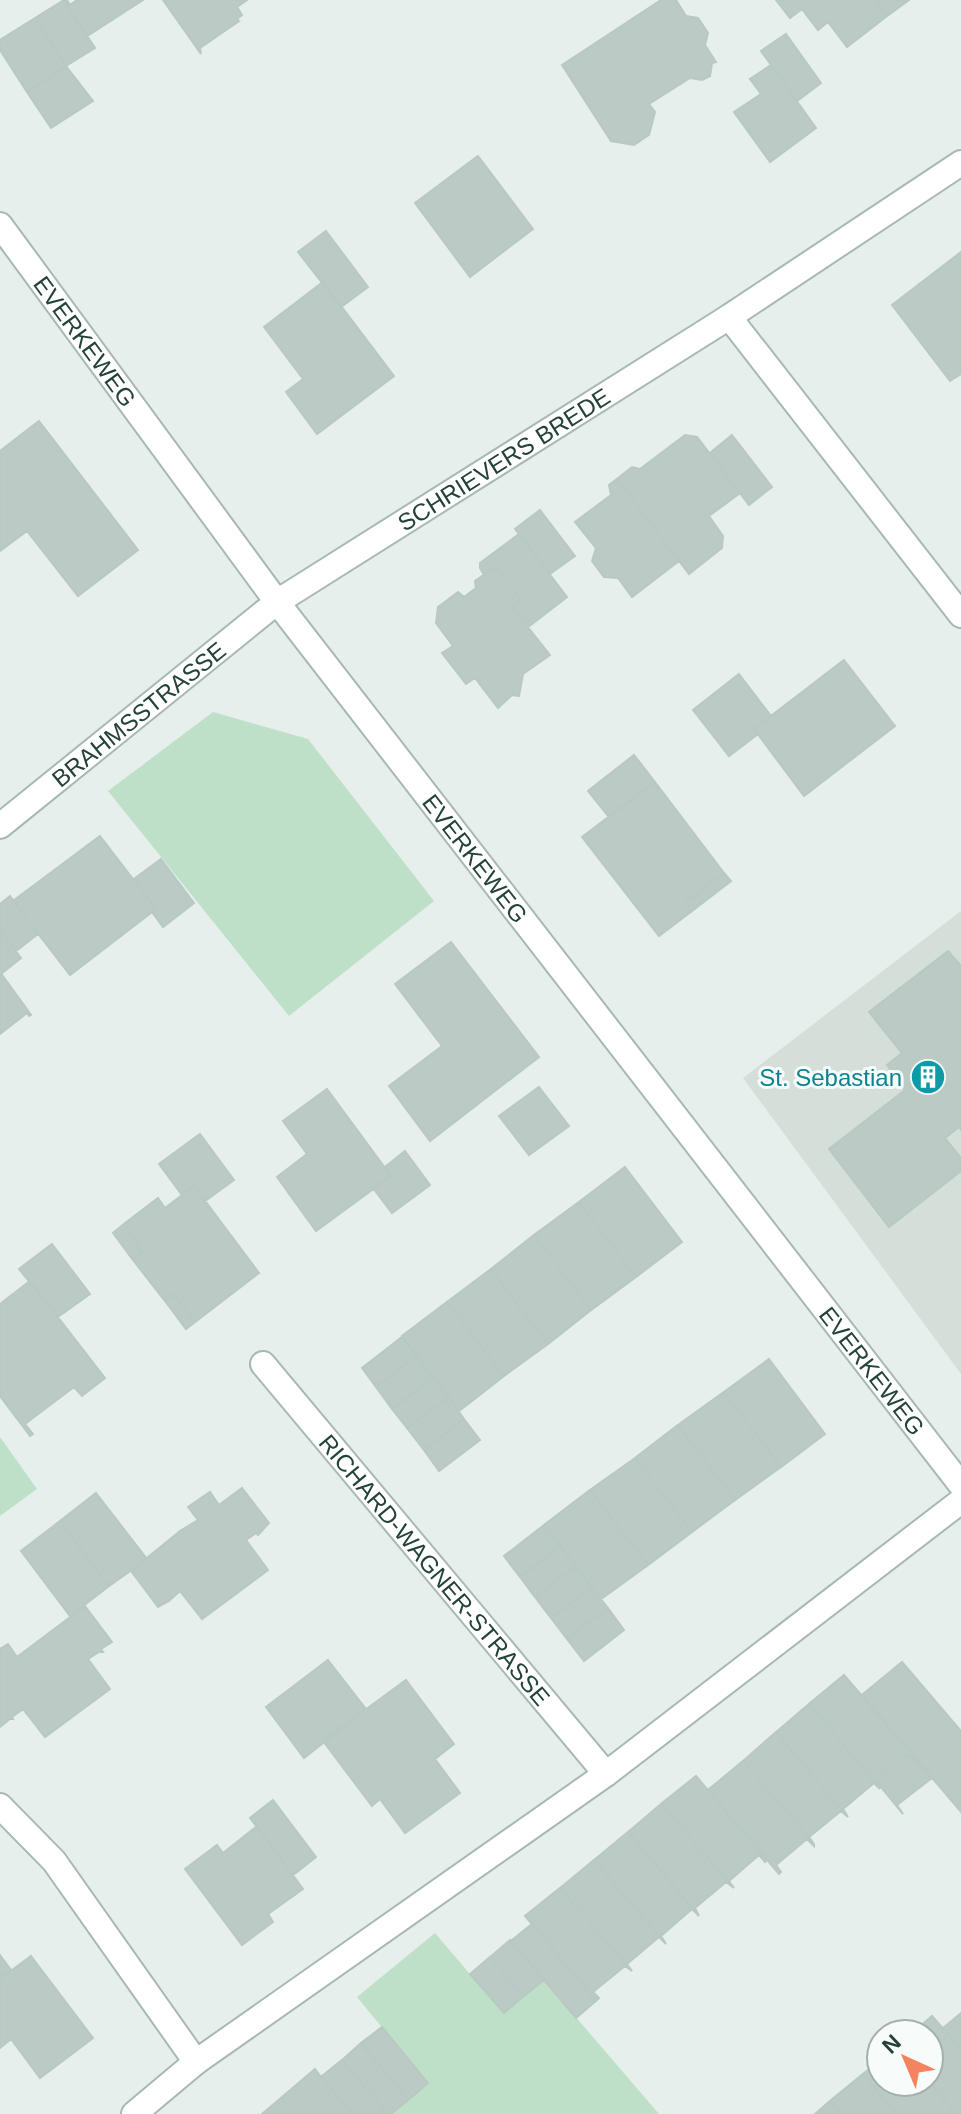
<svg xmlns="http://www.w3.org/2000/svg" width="961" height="2114" viewBox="0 0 961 2114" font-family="Helvetica,sans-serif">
<rect width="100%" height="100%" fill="#e6efeb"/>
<path fill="#d4dfda" d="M 961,911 L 961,1374 L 743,1078 Z"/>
<path fill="#bfe0c8" d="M 213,712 L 308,739 L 434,901 L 289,1016 L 108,791 Z
M 0,1437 L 37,1489 L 0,1516 Z
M 435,1933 L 503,2013 L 544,1980 L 659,2114 L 391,2114 L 428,2083 L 357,1997 Z"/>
<path fill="#bbcac4" stroke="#b8c9c2" stroke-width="2" d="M 64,0 L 95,48 L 66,66 L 35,18 Z
M 64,0 L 67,0 L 70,5 L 77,0 L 143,0 L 87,36 Z
M 163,0 L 247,0 L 237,7 L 242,15 L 237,19 L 239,21 L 200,48 L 201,54 Z
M 661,0 L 676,0 L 686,16 L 698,18 L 708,33 L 705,45 L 716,62 L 712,63 L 710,76 L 702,80 L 690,78 L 649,104 L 655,112 L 649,135 L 634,145 L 611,141 L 562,65 Z
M 776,0 L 875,0 L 887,16 L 847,47 L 828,22 L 818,30 L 802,9 L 790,18 Z
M 875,0 L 909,0 L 887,16 Z
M 35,18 L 66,66 L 27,92 L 0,50 L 0,40 Z
M 786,34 L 821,83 L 797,101 L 761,51 Z
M 771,65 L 816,128 L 770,162 L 734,112 L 761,94 L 750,79 Z
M 66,66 L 93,101 L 51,128 L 27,92 Z
M 478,156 L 533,229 L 470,277 L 415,203 Z
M 326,231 L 368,287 L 341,307 L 298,252 Z
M 961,252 L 961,374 L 950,381 L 892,305 Z
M 323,282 L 394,376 L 317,434 L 286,392 L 303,379 L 264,327 Z
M 39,421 L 138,550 L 78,596 L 27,531 L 0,551 L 0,451 Z
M 685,435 L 697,437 L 740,493 L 709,516 L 723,536 L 722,548 L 689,574 L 617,479 L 632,467 L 640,469 Z
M 732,435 L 772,487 L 749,505 L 710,453 Z
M 617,479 L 689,574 L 679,561 L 632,597 L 618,578 L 604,577 L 592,561 L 596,548 L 575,522 L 611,495 L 609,485 Z
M 540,510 L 575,556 L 550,574 L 515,529 Z
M 519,534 L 567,597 L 528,627 L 512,607 L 521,600 L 495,567 L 484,575 L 480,568 L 480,563 Z
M 495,567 L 521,600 L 512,607 L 550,655 L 523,674 L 519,696 L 512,695 L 498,708 L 475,678 L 466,684 L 442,653 L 453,646 L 436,623 L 438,607 L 458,592 L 464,597 L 476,588 L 475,581 Z
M 844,660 L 895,726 L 804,796 L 754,729 Z
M 739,674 L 771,716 L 754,729 L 758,734 L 729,756 L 693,710 Z
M 634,755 L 655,782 L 609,817 L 588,791 Z
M 655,782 L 724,873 L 686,902 L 692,911 L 659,936 L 582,837 Z
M 100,836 L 156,909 L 70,975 L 13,901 Z
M 161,859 L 194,903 L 163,927 L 152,912 L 156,909 L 134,879 Z
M 724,873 L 731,881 L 692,911 L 686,902 Z
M 10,896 L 38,934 L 16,951 L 0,930 L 0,904 Z
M 0,930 L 21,958 L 1,974 L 0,972 Z
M 451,942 L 539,1057 L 430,1141 L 389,1086 L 442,1046 L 395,984 Z
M 948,951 L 961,966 L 961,1130 L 959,1127 L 945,1138 L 961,1158 L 961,1171 L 889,1227 L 829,1149 L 905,1090 L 887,1065 L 902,1053 L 869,1012 Z
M 0,972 L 31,1015 L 29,1016 L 27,1013 L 0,1034 Z
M 539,1087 L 569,1126 L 529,1155 L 499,1116 Z
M 327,1089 L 391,1176 L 316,1231 L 277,1177 L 307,1154 L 283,1121 Z
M 200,1134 L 234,1180 L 205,1201 L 194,1186 L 182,1195 L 159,1164 Z
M 405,1151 L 430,1185 L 392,1213 L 373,1188 L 391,1176 L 385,1167 Z
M 625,1167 L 682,1242 L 636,1277 L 579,1202 Z
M 194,1186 L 259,1273 L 195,1322 L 174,1294 L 165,1301 L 133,1260 L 143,1252 L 138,1246 L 140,1245 L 124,1224 L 158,1198 L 165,1208 Z
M 579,1202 L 636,1277 L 591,1310 L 534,1235 Z
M 124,1224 L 140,1245 L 138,1246 L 143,1252 L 133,1260 L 113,1233 Z
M 534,1235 L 591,1310 L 548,1344 L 491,1269 Z
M 52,1244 L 90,1294 L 58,1317 L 19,1269 Z
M 491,1269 L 548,1344 L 504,1376 L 447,1302 Z
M 30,1281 L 105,1378 L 82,1396 L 74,1387 L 25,1424 L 33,1434 L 30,1436 L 0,1396 L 0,1304 Z
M 174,1294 L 195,1322 L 186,1329 L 165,1301 Z
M 447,1302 L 504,1376 L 459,1411 L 402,1336 Z
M 402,1337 L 416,1356 L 376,1387 L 362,1368 Z
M 416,1356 L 433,1378 L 392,1409 L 376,1387 Z
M 769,1359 L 825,1434 L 781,1467 L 724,1392 Z
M 433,1378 L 449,1398 L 407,1428 L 392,1409 Z
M 724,1392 L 781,1467 L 735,1500 L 678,1425 Z
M 449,1398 L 464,1419 L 424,1450 L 407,1428 Z
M 464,1419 L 480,1440 L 439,1471 L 424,1450 Z
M 678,1425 L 735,1500 L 692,1532 L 635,1458 Z
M 635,1458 L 692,1532 L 648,1565 L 590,1490 Z
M 242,1488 L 269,1523 L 258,1535 L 256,1533 L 246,1540 L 268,1570 L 202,1619 L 180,1591 L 169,1601 L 158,1607 L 131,1571 L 180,1531 L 198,1520 L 188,1507 L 210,1492 L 219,1505 Z
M 590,1490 L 648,1565 L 601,1599 L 544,1525 Z
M 96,1493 L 147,1559 L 109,1586 L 60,1521 Z
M 60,1521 L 109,1586 L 70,1616 L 21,1551 Z
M 544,1525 L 560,1546 L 520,1577 L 504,1556 Z
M 560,1546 L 576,1566 L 535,1597 L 520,1577 Z
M 576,1566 L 592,1588 L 551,1618 L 535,1597 Z
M 592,1588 L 608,1608 L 567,1639 L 551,1618 Z
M 85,1606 L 112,1642 L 101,1649 L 103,1652 L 99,1652 L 88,1659 L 110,1689 L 45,1737 L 23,1709 L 12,1717 L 13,1719 L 10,1719 L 0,1727 L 0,1649 L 8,1644 L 17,1657 Z
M 608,1608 L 624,1630 L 584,1661 L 567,1639 Z
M 328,1660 L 366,1709 L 304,1758 L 266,1707 Z
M 902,1662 L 961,1731 L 961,1812 L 862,1695 Z
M 844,1675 L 916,1759 L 914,1760 L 908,1754 L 876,1781 L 880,1789 L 809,1704 Z
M 406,1680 L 454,1744 L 435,1759 L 460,1793 L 405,1833 L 380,1799 L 372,1806 L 323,1741 Z
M 809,1704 L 880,1789 L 874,1783 L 843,1809 L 848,1817 L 776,1732 Z
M 776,1732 L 848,1817 L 841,1811 L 809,1837 L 814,1844 L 743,1761 Z
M 908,1754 L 932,1778 L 897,1805 L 903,1814 L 876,1781 Z
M 743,1761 L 814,1844 L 814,1846 L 807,1839 L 776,1865 L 781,1872 L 779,1874 L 708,1790 Z
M 696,1776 L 767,1860 L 765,1862 L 759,1855 L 729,1881 L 734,1888 L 661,1804 Z
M 273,1800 L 316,1857 L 293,1875 L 250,1818 Z
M 661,1804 L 734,1888 L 726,1882 L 695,1908 L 699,1916 L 628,1832 Z
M 257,1826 L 303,1889 L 268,1914 L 273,1922 L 242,1945 L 185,1869 L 217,1845 L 223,1853 Z
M 628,1832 L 699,1916 L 692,1909 L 661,1936 L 666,1944 L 594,1860 Z
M 594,1860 L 666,1944 L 659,1937 L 627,1964 L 632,1971 L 560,1888 Z
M 560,1888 L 632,1971 L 625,1966 L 593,1992 L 599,1998 L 596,2001 L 525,1916 Z
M 532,1924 L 596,2001 L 576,2018 L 511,1941 Z
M 510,1940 L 544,1980 L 524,1996 L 490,1957 Z
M 0,1955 L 11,1970 L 0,1979 Z
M 31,1956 L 93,2038 L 40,2078 L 11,2039 L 0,2048 L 0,1979 Z
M 490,1957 L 524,1996 L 504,2013 L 470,1974 Z
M 961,2013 L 961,2049 L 943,2028 Z
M 932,2016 L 961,2049 L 961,2114 L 956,2114 L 929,2082 L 929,2034 L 911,2034 Z
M 382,2027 L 428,2083 L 408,2100 L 361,2043 Z
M 361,2043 L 408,2100 L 391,2114 L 388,2114 L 342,2060 Z
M 881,2059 L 881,2082 L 929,2082 L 956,2114 L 897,2114 L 863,2074 Z
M 342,2060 L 388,2114 L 353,2114 L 321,2077 Z
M 315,2069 L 321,2077 L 353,2114 L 294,2114 L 281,2098 Z
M 863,2074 L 897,2114 L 840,2114 L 830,2101 Z
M 281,2098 L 294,2114 L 262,2114 Z
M 830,2101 L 840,2114 L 815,2114 Z"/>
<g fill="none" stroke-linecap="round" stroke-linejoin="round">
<g stroke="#a8b8b2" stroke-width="28">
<g id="minor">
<path id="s1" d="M 0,225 L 277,602 L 961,1485"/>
<path d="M 729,317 L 961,615"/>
<path id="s2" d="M 0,826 L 277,602 L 729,317 L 961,163"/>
<path id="s3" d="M 263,1364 L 606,1774"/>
<path d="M 0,1806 L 54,1861 L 196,2062"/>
<path d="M 134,2114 L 196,2062 L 606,1774 L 961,1501"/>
</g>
</g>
<use href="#minor" stroke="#fff" stroke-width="24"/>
</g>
<defs>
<g id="building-disc" transform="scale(1.8)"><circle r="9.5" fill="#0f9aa8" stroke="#f7fbf9"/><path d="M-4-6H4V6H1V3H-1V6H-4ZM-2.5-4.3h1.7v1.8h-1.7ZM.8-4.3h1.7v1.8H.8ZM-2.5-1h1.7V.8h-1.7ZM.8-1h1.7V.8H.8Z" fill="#fff"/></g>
</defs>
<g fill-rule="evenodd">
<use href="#building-disc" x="928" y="1077"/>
</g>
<g text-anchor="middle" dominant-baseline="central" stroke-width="6" stroke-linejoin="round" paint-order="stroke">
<g font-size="24" fill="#24423a" stroke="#f7fbf9">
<text stroke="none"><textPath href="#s1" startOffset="144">EVERKEWEG</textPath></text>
<text stroke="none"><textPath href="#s2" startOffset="624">SCHRIEVERS BREDE</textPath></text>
<text stroke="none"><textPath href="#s2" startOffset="178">BRAHMSSTRASSE</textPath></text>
<text stroke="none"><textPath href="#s1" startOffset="792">EVERKEWEG</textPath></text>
<text stroke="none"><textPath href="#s1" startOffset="1440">EVERKEWEG</textPath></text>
<text stroke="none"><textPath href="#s3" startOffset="268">RICHARD-WAGNER-STRASSE</textPath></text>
</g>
<g font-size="24" fill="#0d838f" stroke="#f7fbf9" text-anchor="end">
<text x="902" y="1077">St. Sebastian</text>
</g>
</g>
<g transform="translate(905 2058) rotate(316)"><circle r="38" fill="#f7fbf9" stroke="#a3b1ad" stroke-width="2"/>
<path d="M0-6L14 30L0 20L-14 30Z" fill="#f4845f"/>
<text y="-12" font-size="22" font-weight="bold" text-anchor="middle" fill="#24423a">N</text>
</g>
</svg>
